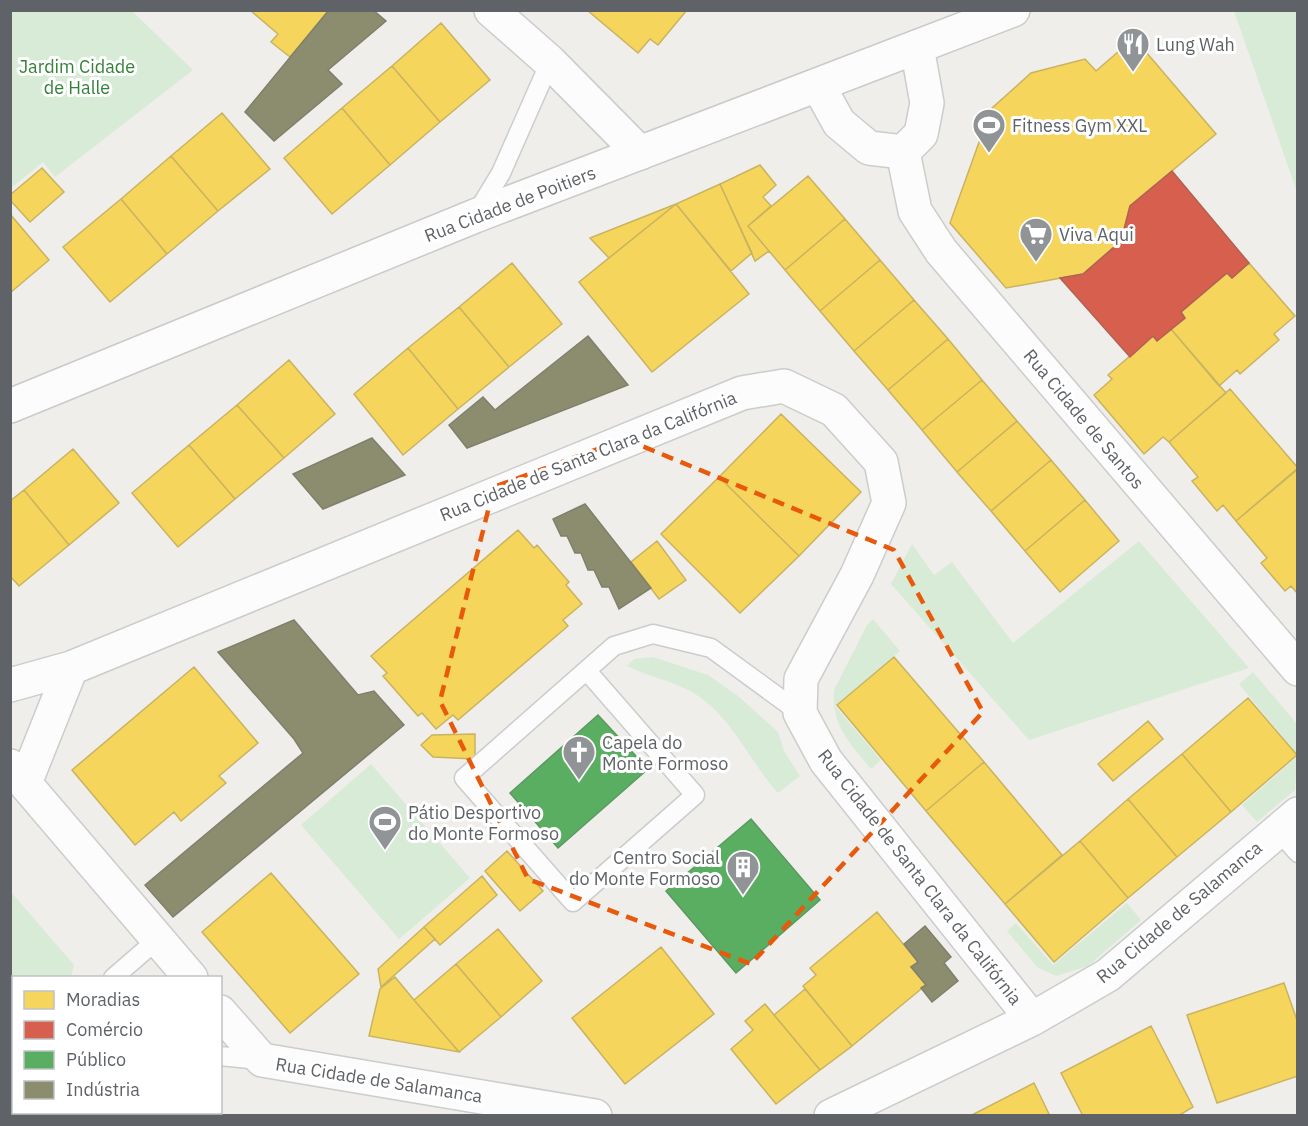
<svg xmlns="http://www.w3.org/2000/svg" width="1308" height="1126" viewBox="0 0 1308 1126" font-family="'IBM Plex Sans',sans-serif">
<rect width="100%" height="100%" fill="#efeeea"/>
<path fill="#d8ebd6" d="M 11,10 L 132,11 L 193,70 L 55,177 L 43,162 L 11,188 Z
M 1234,11 L 1297,11 L 1297,192 Z
M 1139,541 L 1249,668 L 1029,740 L 891,584 L 912,544 L 934,575 L 952,562 L 1013,643 Z
M 873,619 L 900,651 L 835,706 L 881,760 L 871,769 C 850,743 831,725 834,690 L 867,625 Z
M 653,657 L 708,675 L 738,696 L 778,732 L 784,751 L 800,776 L 778,793 C 749,761 733,718 695,694 C 675,681 648,677 627,666 L 634,659 Z
M 1253,672 L 1297,724 L 1297,754 L 1239,684 Z
M 1297,757 L 1295,790 L 1257,822 L 1242,805 Z
M 371,764 L 470,878 L 399,939 L 301,825 Z
M 11,892 L 74,965 L 71,977 L 14,978 L 14,1112 L 32,1113 L 31,1115 L 11,1115 Z
M 1127,903 L 1141,920 L 1088,966 L 1056,976 L 1037,967 L 1007,931 L 1016,923 L 1053,965 Z"/>
<path fill="#f6d55c" stroke="#c9b360" stroke-width="1.5" d="M 250,10 L 329,10 L 290,57 L 271,42 L 278,34 Z
M 587,10 L 687,10 L 658,45 L 650,39 L 638,53 Z
M 441,23 L 490,80 L 440,122 L 392,66 Z
M 1134,38 L 1216,134 L 1130,206 L 1121,241 L 1083,274 L 1006,288 L 950,223 L 991,109 L 1031,73 L 1085,59 L 1096,71 Z
M 392,66 L 440,122 L 390,165 L 342,108 Z
M 342,108 L 390,165 L 332,214 L 284,158 Z
M 222,113 L 270,169 L 218,211 L 171,156 Z
M 171,156 L 218,211 L 167,254 L 121,199 Z
M 760,165 L 776,185 L 763,197 L 771,206 L 748,226 L 769,251 L 755,261 L 720,184 Z
M 42,168 L 64,192 L 30,222 L 10,200 L 10,195 Z
M 808,176 L 845,219 L 785,270 L 748,226 Z
M 720,184 L 752,253 L 731,271 L 676,204 Z
M 121,199 L 167,254 L 110,302 L 63,247 Z
M 676,204 L 749,294 L 652,372 L 579,282 Z
M 676,204 L 609,258 L 590,238 Z
M 10,214 L 49,260 L 10,293 Z
M 845,219 L 880,260 L 820,311 L 785,270 Z
M 880,260 L 914,300 L 854,351 L 820,311 Z
M 512,263 L 562,324 L 509,367 L 459,307 Z
M 1249,263 L 1295,316 L 1274,334 L 1279,340 L 1240,374 L 1237,370 L 1219,386 L 1171,329 L 1185,318 L 1181,312 L 1227,273 L 1232,278 Z
M 914,300 L 948,339 L 888,390 L 854,351 Z
M 459,307 L 509,367 L 458,409 L 408,348 Z
M 1171,329 L 1226,393 L 1169,442 L 1163,437 L 1144,454 L 1094,395 L 1112,379 L 1108,375 L 1153,336 L 1157,341 Z
M 948,339 L 982,380 L 922,430 L 888,390 Z
M 408,348 L 458,409 L 403,455 L 354,394 Z
M 289,360 L 335,414 L 284,458 L 237,405 Z
M 982,380 L 1017,421 L 957,472 L 922,430 Z
M 1230,389 L 1298,468 L 1236,521 L 1223,505 L 1217,511 L 1192,481 L 1198,477 L 1169,442 Z
M 237,405 L 284,458 L 235,499 L 189,445 Z
M 781,414 L 861,492 L 799,556 L 719,477 Z
M 1017,421 L 1051,460 L 991,511 L 957,472 Z
M 189,445 L 235,499 L 178,547 L 132,493 Z
M 73,449 L 119,503 L 69,545 L 24,490 Z
M 1051,460 L 1085,500 L 1025,551 L 991,511 Z
M 1298,469 L 1298,594 L 1291,586 L 1285,591 L 1261,563 L 1267,558 L 1236,521 Z
M 719,477 L 799,556 L 740,613 L 661,534 Z
M 24,490 L 69,545 L 19,586 L 10,576 L 10,501 Z
M 1085,500 L 1119,541 L 1060,592 L 1025,551 Z
M 518,530 L 534,548 L 537,545 L 569,582 L 566,585 L 582,604 L 563,620 L 568,626 L 458,720 L 453,715 L 436,729 L 422,713 L 418,716 L 383,676 L 387,673 L 371,656 Z
M 657,541 L 686,580 L 659,599 L 631,562 Z
M 894,657 L 984,762 L 926,811 L 837,705 Z
M 194,667 L 258,743 L 219,776 L 226,783 L 181,821 L 174,812 L 135,845 L 72,770 Z
M 1248,698 L 1297,755 L 1231,812 L 1182,754 Z
M 1148,721 L 1163,739 L 1113,781 L 1098,764 Z
M 475,734 L 475,759 L 433,757 L 421,745 L 432,735 Z
M 1182,754 L 1231,812 L 1177,857 L 1128,799 Z
M 984,762 L 1062,855 L 1005,904 L 926,811 Z
M 1128,799 L 1177,857 L 1128,898 L 1080,841 Z
M 1080,841 L 1128,898 L 1054,962 L 1005,904 Z
M 507,851 L 543,891 L 520,911 L 485,871 Z
M 271,873 L 359,974 L 290,1033 L 202,932 Z
M 482,876 L 497,895 L 440,945 L 424,927 Z
M 877,912 L 918,962 L 911,967 L 926,985 L 852,1046 L 803,986 L 816,975 L 810,968 Z
M 424,927 L 435,939 L 381,987 L 378,969 Z
M 498,929 L 542,981 L 501,1017 L 456,964 Z
M 661,947 L 714,1014 L 625,1084 L 572,1018 Z
M 456,964 L 501,1017 L 459,1052 L 414,1000 Z
M 395,977 L 414,1000 L 459,1052 L 369,1036 L 380,989 Z
M 1284,983 L 1298,1023 L 1298,1076 L 1217,1103 L 1187,1015 Z
M 805,989 L 852,1046 L 820,1070 L 774,1015 Z
M 765,1004 L 820,1070 L 776,1104 L 731,1049 L 753,1030 L 745,1021 Z
M 1151,1026 L 1193,1107 L 1178,1116 L 1083,1116 L 1061,1073 Z
M 1034,1083 L 1050,1116 L 970,1116 Z
M 66,1112 L 152,1112 L 151,1116 L 66,1116 Z"/>
<path fill="#d6604d" stroke="#b26155" stroke-width="1.5" d="M 1172,171 L 1249,263 L 1232,278 L 1227,273 L 1181,312 L 1185,318 L 1157,341 L 1153,336 L 1130,357 L 1060,278 L 1083,274 L 1121,241 L 1130,206 Z"/>
<path fill="#5aae61" stroke="#5c9863" stroke-width="1.5" d="M 598,715 L 648,769 L 558,848 L 510,793 Z
M 751,819 L 820,900 L 736,973 L 666,891 Z"/>
<path fill="#8c8c6e" stroke="#7e806c" stroke-width="1.5" d="M 329,10 L 373,10 L 386,21 L 328,70 L 342,84 L 274,141 L 245,112 Z
M 588,336 L 628,385 L 467,448 L 449,425 L 483,397 L 495,410 Z
M 372,438 L 405,475 L 323,509 L 293,474 Z
M 585,504 L 651,588 L 619,609 L 609,587 L 602,587 L 594,570 L 588,570 L 581,553 L 575,553 L 567,536 L 561,536 L 553,519 Z
M 294,620 L 358,695 L 374,691 L 404,725 L 173,917 L 145,885 L 303,753 L 294,739 L 218,652 Z
M 925,926 L 951,957 L 944,963 L 958,981 L 932,1002 L 921,988 L 926,985 L 911,967 L 918,962 L 904,944 Z"/>
<g fill="none" stroke-linecap="round" stroke-linejoin="round">
<g stroke="#cbcccc" stroke-width="21">
<path id="lane" d="M 476,214 L 501,173 L 550,62
M 587,671 L 695,795 L 573,902 L 464,778 L 614,646 L 653,634 L 711,648 L 800,713
M 1278,830 L 1298,853
M 113,978 L 158,939
M 220,1056 L 260,1060"/>
</g>
<g stroke="#cbcccc" stroke-width="36">
<path id="street" d="M 491,10 L 550,62 L 640,153
M 818,85 L 839,123 L 869,148 L 903,152 L 921,134 L 927,103 L 917,47
M 903,152 L 915,211 L 941,251 L 1298,669
M 10,685 L 71,668 L 742,393 L 784,386 L 834,410 L 881,462 L 889,503 L 857,575 L 801,679 L 800,713 L 826,761 L 1032,1019
M 10,766 L 191,978
M 25,783 L 71,668
M 220,1012 L 262,1060 L 595,1116
M 831,1116 L 1032,1019 L 1108,975 L 1298,814"/>
</g>
<g stroke="#cacacb" stroke-width="36">
<path id="secondary" d="M 10,406 L 475,216 L 1013,10"/>
</g>
<use href="#lane" stroke="#fdfcfc" stroke-width="18"/>
<use href="#street" stroke="#fdfcfc" stroke-width="33"/>
<use href="#secondary" stroke="#fdfcfc" stroke-width="33"/>
</g>
<path fill="none" stroke="#e8590c" stroke-width="4.5" stroke-dasharray="12 8" stroke-linejoin="round" d="M 625,439 L 894,550 L 983,712 L 751,964 L 528,879 L 440,701 L 494,487 Z"/>
<defs>
<g id="restaurant-pin" transform="scale(1.725)"><path d="M0 17L-7.5 6A9.5 9.5 0 1 1 7.5 6Z" fill="#919496" stroke="#fff"/><path d="M-5-6h1v4h1v-4h1v4h1v-4h1v5L-1.5 .5V6h-2V.5L-5-1ZM5-6V6H3V1.5H1.5Q1.5-4 5-6Z" fill="#fff"/></g>
<g id="stadium-pin" transform="scale(1.725)"><path d="M0 17L-7.5 6A9.5 9.5 0 1 1 7.5 6Z" fill="#919496" stroke="#fff"/><path d="M0-5a6.5 5 0 1 0 0 10a6.5 5 0 1 0 0-10ZM-3.5-1.8h7v3.6h-7Z" fill="#fff"/></g>
<g id="supermarket-pin" transform="scale(1.725)"><path d="M0 17L-7.5 6A9.5 9.5 0 1 1 7.5 6Z" fill="#919496" stroke="#fff"/><path d="M-6-5.5h2.5l.6 2H6L4.5 2H-2.5L-4.4-4H-6ZM-1.5 3.2a1.3 1.3 0 1 0 .1 0ZM3 3.2a1.3 1.3 0 1 0 .1 0Z" fill="#fff"/></g>
<g id="church-pin" transform="scale(1.725)"><path d="M0 17L-7.5 6A9.5 9.5 0 1 1 7.5 6Z" fill="#919496" stroke="#fff"/><path d="M-1.2-6h2.4v3.5h3.3v2.4h-3.3V6h-2.4V-.1h-3.3v-2.4h3.3Z" fill="#fff"/></g>
<g id="building-pin" transform="scale(1.725)"><path d="M0 17L-7.5 6A9.5 9.5 0 1 1 7.5 6Z" fill="#919496" stroke="#fff"/><path d="M-4-6H4V6H1V3H-1V6H-4ZM-2.5-4.3h1.7v1.8h-1.7ZM.8-4.3h1.7v1.8H.8ZM-2.5-1h1.7V.8h-1.7ZM.8-1h1.7V.8H.8Z" fill="#fff"/></g>
</defs>
<g fill-rule="evenodd">
<use href="#restaurant-pin" x="1133" y="44"/>
<use href="#stadium-pin" x="989" y="125"/>
<use href="#supermarket-pin" x="1036" y="234"/>
<use href="#church-pin" x="579" y="752"/>
<use href="#stadium-pin" x="385" y="822"/>
<use href="#building-pin" x="743" y="867"/>
</g>
<g text-anchor="middle" dominant-baseline="central" stroke-width="6" stroke-linejoin="round" paint-order="stroke">
<g font-size="18" fill="#5f6368" stroke="#fff" text-anchor="start">
<text x="1156" y="44">Lung Wah</text>
<text x="1012" y="125">Fitness Gym XXL</text>
<text x="1059" y="234">Viva Aqui</text>
<text x="602" y="742">Capela do<tspan x="602" dy="21">Monte Formoso</tspan></text>
<text x="408" y="812">Pátio Desportivo<tspan x="408" dy="21">do Monte Formoso</tspan></text>
<text x="720" y="857" text-anchor="end">Centro Social<tspan x="720" dy="21">do Monte Formoso</tspan></text>
</g>
<g font-size="18" fill="#348238" stroke="#fff">
<text x="77" y="66">Jardim Cidade<tspan x="77" dy="21">de Halle</tspan></text>
</g>
<g font-size="18" fill="#5f6368" stroke="#fff">
<text transform="translate(510 204) rotate(-21)">Rua Cidade de Poitiers</text>
<text transform="translate(1084 419) rotate(50)">Rua Cidade de Santos</text>
<text transform="translate(588 456) rotate(-22)">Rua Cidade de Santa Clara da Califórnia</text>
<text transform="translate(920 877) rotate(52)">Rua Cidade de Santa Clara da Califórnia</text>
<text transform="translate(1179 912) rotate(-40)">Rua Cidade de Salamanca</text>
<text transform="translate(379 1080) rotate(9)">Rua Cidade de Salamanca</text>
</g>
</g>
<rect width="1308" height="1126" fill="none" stroke="#5f6368" stroke-width="24"/>
<rect x="12" y="976" width="210" height="138" fill="#ffffff" stroke="#bfc1c3" stroke-width="1.5"/>
<rect x="24" y="991" width="30" height="18" fill="#f6d55c" stroke="#bfc1c3" stroke-width="1.5"/>
<text x="66" y="1006" font-size="18" fill="#5f6368">Moradias</text>
<rect x="24" y="1021" width="30" height="18" fill="#d6604d" stroke="#bfc1c3" stroke-width="1.5"/>
<text x="66" y="1036" font-size="18" fill="#5f6368">Comércio</text>
<rect x="24" y="1051" width="30" height="18" fill="#5aae61" stroke="#bfc1c3" stroke-width="1.5"/>
<text x="66" y="1066" font-size="18" fill="#5f6368">Público</text>
<rect x="24" y="1081" width="30" height="18" fill="#8c8c6e" stroke="#bfc1c3" stroke-width="1.5"/>
<text x="66" y="1096" font-size="18" fill="#5f6368">Indústria</text>
</svg>
